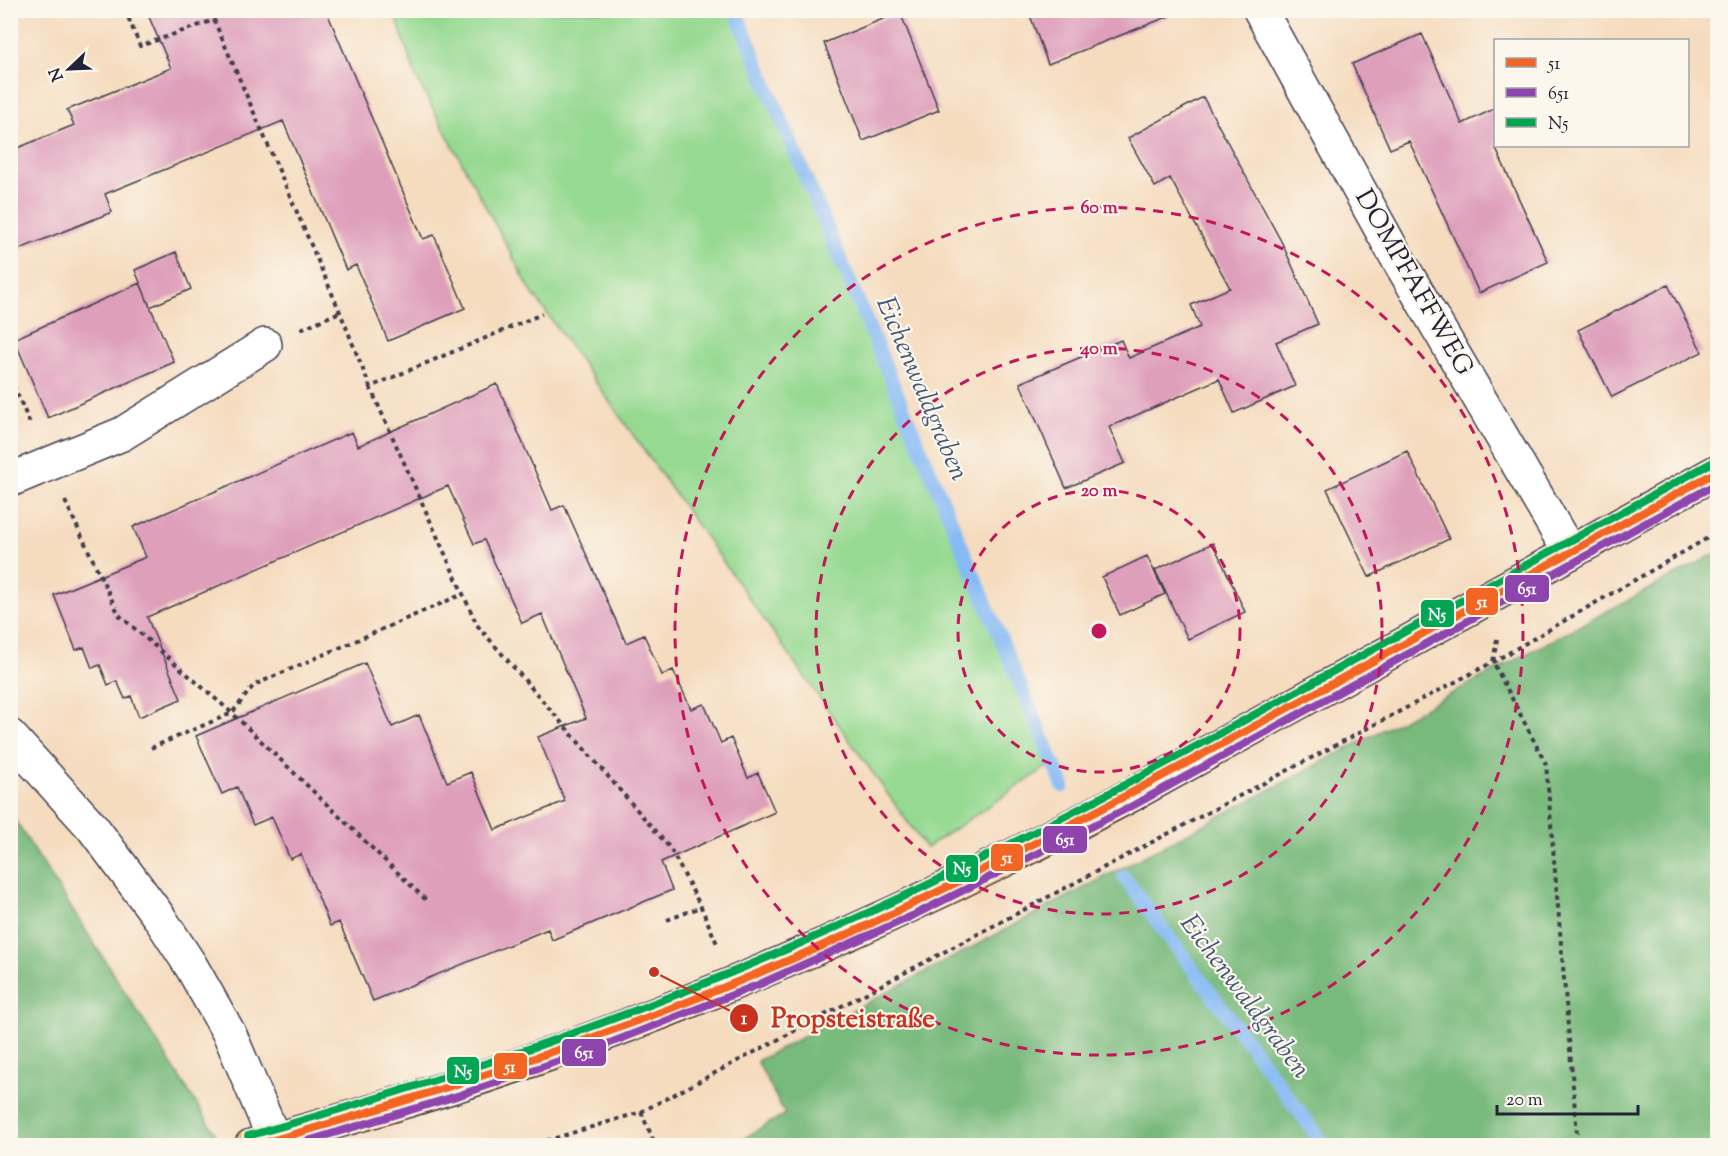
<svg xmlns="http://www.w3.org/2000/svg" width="1728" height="1156" viewBox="0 0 1728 1156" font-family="'Sorts Mill Goudy',serif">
<rect width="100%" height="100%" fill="#fbf7ec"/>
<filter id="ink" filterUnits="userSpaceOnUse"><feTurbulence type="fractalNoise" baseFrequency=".0167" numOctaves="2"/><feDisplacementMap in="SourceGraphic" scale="12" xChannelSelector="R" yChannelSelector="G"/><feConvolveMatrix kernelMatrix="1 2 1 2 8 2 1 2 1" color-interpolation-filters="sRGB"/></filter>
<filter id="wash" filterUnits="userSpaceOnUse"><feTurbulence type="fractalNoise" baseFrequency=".008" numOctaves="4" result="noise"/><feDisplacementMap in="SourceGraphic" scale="24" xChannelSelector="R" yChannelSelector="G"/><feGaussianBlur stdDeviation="1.35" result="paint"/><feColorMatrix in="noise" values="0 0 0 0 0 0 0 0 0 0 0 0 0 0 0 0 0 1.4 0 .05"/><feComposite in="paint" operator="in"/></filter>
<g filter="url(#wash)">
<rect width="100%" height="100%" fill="#f5dcbf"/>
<path fill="#96d991" stroke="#5c7e66" stroke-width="1.5" d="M 394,11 L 738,11 L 1056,761 L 926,848 L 531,291 L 416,77 Z"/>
<path fill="#78b97b" stroke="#4d6e5b" stroke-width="1.5" d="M 1717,553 L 1717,1145 L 732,1145 L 785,1114 L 757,1061 Z
M 10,814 L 11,814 L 223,1145 L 11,1145 Z"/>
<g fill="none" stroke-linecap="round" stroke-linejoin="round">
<path stroke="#86baf4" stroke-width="14" d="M 735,10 L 1063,786
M 1124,877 L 1325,1146"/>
</g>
<g id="blocks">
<path fill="#de9fbb" d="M 146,10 L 326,10 L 423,239 L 434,235 L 465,308 L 388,341 L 356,265 L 346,270 L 283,121 L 105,194 L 112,212 L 10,253 L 10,151 L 74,125 L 67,110 L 171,68 Z
M 1028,10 L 1176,10 L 1177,13 L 1048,64 Z
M 900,12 L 939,110 L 863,141 L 824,43 Z
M 1422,34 L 1462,124 L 1496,108 L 1496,149 L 1548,262 L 1479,293 L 1409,141 L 1390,149 L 1352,64 Z
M 1203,97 L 1282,243 L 1318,324 L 1276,342 L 1295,386 L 1234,413 L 1219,379 L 1109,427 L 1125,463 L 1066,488 L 1020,383 L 1121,340 L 1129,358 L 1200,327 L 1191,305 L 1230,288 L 1170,178 L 1155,187 L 1128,138 Z
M 176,252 L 191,289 L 150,307 L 135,270 Z
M 140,283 L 174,362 L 48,418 L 14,339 Z
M 1668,285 L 1702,352 L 1612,397 L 1578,330 Z
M 497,384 L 552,510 L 564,505 L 626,643 L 644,635 L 662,675 L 673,670 L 691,709 L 704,704 L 721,743 L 731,738 L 748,778 L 758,773 L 775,812 L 661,862 L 672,890 L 552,940 L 548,929 L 373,1001 L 339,922 L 330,926 L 301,854 L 290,859 L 272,817 L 253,825 L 237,787 L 222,794 L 196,736 L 365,663 L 392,727 L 419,715 L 447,782 L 471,772 L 495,830 L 565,801 L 538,737 L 586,718 L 542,614 L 522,623 L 484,540 L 474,544 L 448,486 L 147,617 L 181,699 L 139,717 L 131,696 L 125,699 L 117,681 L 108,685 L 100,665 L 92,668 L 84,647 L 76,650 L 54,595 L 146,557 L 133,527 L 352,432 L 358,446 Z
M 1407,451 L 1449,539 L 1369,577 L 1327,489 Z
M 1213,543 L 1245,612 L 1188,639 L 1155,570 Z
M 1147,556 L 1165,594 L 1120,615 L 1102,577 Z"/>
</g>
</g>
<g filter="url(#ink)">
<use href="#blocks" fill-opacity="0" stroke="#423e4f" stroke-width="1.5"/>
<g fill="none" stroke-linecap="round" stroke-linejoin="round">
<g stroke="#423e4f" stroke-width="36">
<path id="minor" d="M 1260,10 L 1392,249 L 1570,553
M 10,480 L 122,434 L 265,345
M 10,736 L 93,828 L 159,917 L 191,966 L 230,1035 L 274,1139"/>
</g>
<g stroke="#423e4f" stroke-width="36">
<path id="major" d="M 251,1146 C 343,1120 434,1094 524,1063 C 732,991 935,899 1129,796 L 1718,471"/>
</g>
<path stroke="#423e4f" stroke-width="4" stroke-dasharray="4.5 4.5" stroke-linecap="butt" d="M 125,10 L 140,46 L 214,20 L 340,312 L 370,387 L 542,314
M 301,329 L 340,312
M 10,377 L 31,426
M 370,387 L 477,625 L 670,848 L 701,907 L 718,946
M 65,501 L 119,615 L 232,713 L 426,900
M 1497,639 L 1493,662 L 1546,764 L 1578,1146
M 151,748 L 232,713 L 254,685 L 463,594
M 667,920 L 701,907
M 641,1112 L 656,1146
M 529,1146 L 641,1112 L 1493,662 L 1718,532"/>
<use href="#minor" stroke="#fff" stroke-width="33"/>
<use href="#major" stroke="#fcbd6f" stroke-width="33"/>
<g stroke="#fbf7ec" stroke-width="12">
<path id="bus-1" d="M 253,1146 C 452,1089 645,1025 835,940 C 1003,864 1164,776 1326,687 C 1457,615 1587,543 1718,471"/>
</g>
<g stroke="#fbf7ec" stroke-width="12">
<path id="bus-2" d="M 291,1146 L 460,1095 L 605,1045 L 760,984 L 912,916 L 1134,805 L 1718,483"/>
</g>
<g stroke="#fbf7ec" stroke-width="12">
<path id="bus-3" d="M 248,1136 C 449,1079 640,1016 830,930 C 999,855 1160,767 1321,678 C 1452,606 1582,534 1713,462"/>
</g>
<use href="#bus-1" stroke="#f26522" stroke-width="8"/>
<use href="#bus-2" stroke="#8e44ad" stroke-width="8"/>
<use href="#bus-3" stroke="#00a651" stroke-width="8"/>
</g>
</g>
<g fill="none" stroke="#c2185b" stroke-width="3" stroke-dasharray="10 8">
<circle cx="1099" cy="631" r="141"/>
<circle cx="1099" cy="631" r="283"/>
<circle cx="1099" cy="631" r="424"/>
</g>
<g text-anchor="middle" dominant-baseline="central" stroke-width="4.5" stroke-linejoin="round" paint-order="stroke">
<g font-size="26" fill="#22223b" stroke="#fbf7ec">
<text transform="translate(1413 283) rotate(60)">DOMPFAFFWEG</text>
</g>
<g font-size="27" font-style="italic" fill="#45577c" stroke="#fbf7ec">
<text transform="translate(921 389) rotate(67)">Eichenwaldgraben</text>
<text transform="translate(1244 997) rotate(53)">Eichenwaldgraben</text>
</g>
</g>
<circle cx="1099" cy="631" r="9" fill="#c2185b" stroke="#fbf7ec" stroke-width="3"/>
<g font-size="18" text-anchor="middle" font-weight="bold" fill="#c2185b" stroke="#fbf7ec" stroke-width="4.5" stroke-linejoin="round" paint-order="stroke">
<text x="1099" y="213">60 m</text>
<text x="1099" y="354">40 m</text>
<text x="1099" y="496">20 m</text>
</g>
<path fill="none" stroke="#c8321e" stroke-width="2" d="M654 972L744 1018"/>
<g fill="#c8321e" stroke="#fbf7ec" stroke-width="2">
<circle cx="654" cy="972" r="6"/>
<circle cx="744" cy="1018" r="15"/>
</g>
<g font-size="18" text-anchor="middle" font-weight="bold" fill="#fff">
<text x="744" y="1024">1</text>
</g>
<g font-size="27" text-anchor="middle" font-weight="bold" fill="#c8321e" stroke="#fbf7ec" stroke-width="4.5" stroke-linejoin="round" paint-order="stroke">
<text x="853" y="1027">Propsteistraße</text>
</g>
<g stroke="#fbf7ec" stroke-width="2">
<rect x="1504" y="574" width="46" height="29" rx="6" fill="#8e44ad"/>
<rect x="1465" y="587" width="34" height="29" rx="6" fill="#f26522"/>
<rect x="1420" y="599" width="35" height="29" rx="6" fill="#00a651"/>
<rect x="1042" y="825" width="46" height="29" rx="6" fill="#8e44ad"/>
<rect x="990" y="843" width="34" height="29" rx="6" fill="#f26522"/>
<rect x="945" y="854" width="34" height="29" rx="6" fill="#00a651"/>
<rect x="561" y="1038" width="46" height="29" rx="6" fill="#8e44ad"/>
<rect x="493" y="1052" width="35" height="28" rx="6" fill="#f26522"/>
<rect x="446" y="1056" width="34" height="29" rx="6" fill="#00a651"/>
</g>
<g font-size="16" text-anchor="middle" font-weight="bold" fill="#fff">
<text x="1527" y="594">651</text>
<text x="1482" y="607">51</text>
<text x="1437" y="620">N5</text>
<text x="1065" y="845">651</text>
<text x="1007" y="863">51</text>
<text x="962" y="874">N5</text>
<text x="584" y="1058">651</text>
<text x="510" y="1072">51</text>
<text x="463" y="1077">N5</text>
</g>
<rect width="1728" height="1156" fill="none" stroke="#fbf7ec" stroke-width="36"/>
<rect x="1494" y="39" width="195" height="108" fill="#fbf7ec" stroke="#a4a2a5" stroke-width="1.5"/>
<rect x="1506" y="58" width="30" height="9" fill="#f26522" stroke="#a4a2a5" stroke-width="1.5"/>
<text x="1548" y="69" font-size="18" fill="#22223b">51</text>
<rect x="1506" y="88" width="30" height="9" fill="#8e44ad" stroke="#a4a2a5" stroke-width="1.5"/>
<text x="1548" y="99" font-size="18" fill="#22223b">651</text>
<rect x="1506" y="118" width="30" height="9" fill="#00a651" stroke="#a4a2a5" stroke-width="1.5"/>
<text x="1548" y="129" font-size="18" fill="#22223b">N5</text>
<g transform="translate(69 69) rotate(247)" stroke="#fbf7ec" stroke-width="4.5" paint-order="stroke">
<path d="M0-4.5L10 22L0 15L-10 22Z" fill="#22223b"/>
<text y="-9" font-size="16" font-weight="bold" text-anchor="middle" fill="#22223b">N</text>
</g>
<path d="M1497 1105v9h141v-9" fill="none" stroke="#22223b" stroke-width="3"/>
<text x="1506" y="1105" font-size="18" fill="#22223b" stroke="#fbf7ec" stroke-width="4.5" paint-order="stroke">20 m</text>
</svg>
